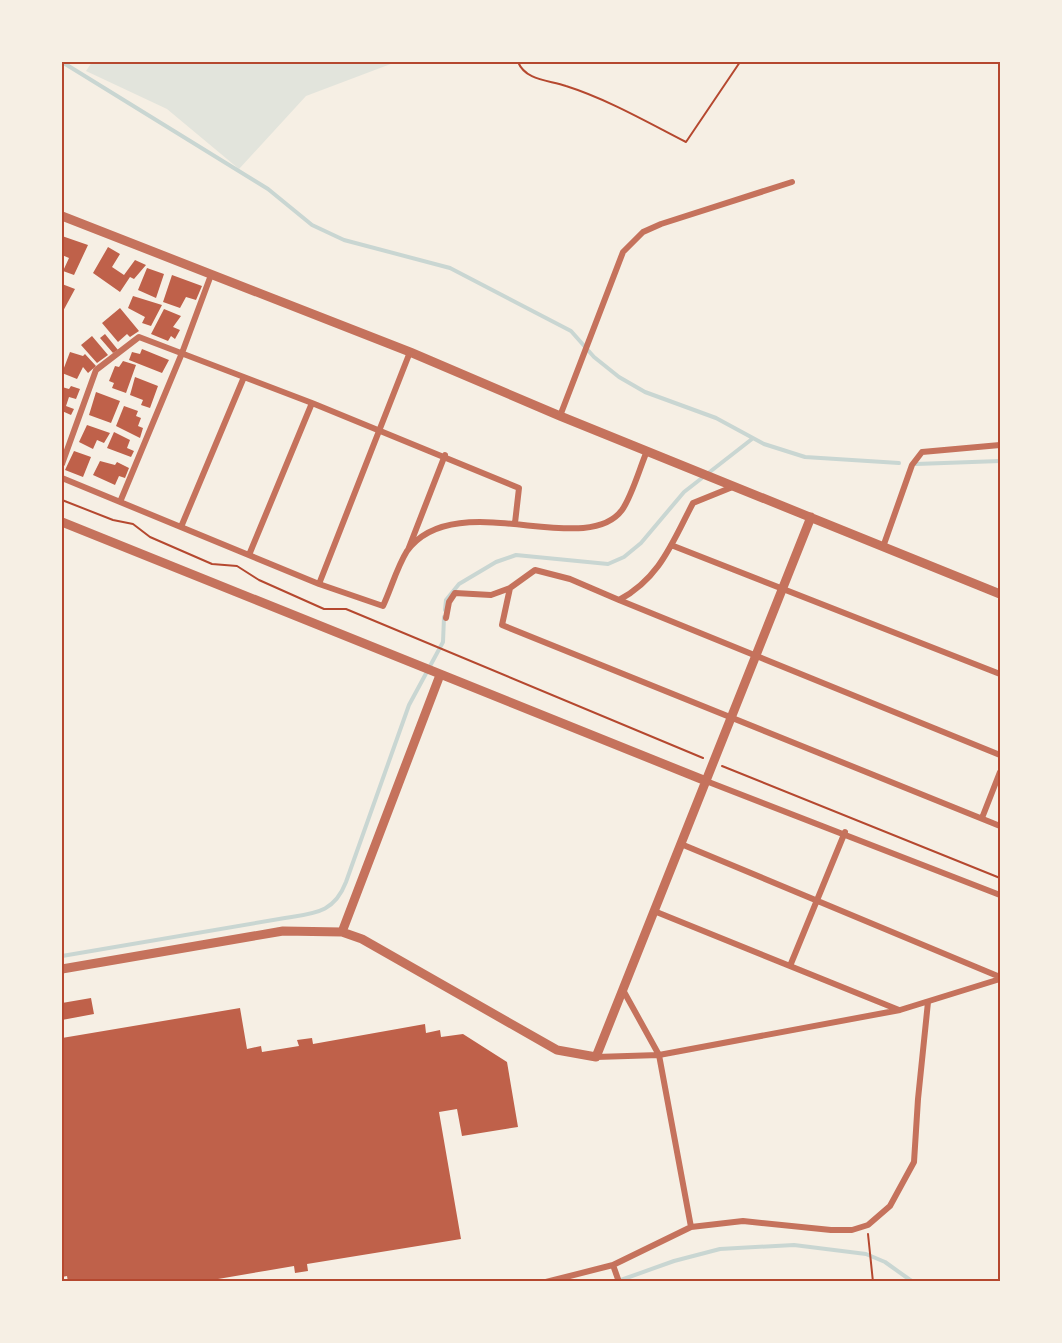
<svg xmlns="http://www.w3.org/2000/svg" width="1062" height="1343" viewBox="0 0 1062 1343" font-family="Cabin,sans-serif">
<rect width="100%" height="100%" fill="#f6efe4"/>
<path fill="#e2e4dc" d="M 92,62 L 396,62 L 306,96 L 239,169 L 167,109 L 86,71 Z"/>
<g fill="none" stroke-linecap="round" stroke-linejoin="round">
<path stroke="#c9d6d2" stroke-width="4" d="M 62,62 L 268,189 L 312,225 L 344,240 L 450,268 L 571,331 L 594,357 L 619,377 L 645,392 L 716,418 L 764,444 L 805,457 L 899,463
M 916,464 L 1000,461
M 445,610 L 446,600 L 459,584 L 496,562 L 516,555 L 608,564 L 624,557 L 641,543 L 684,492 L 752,439
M 62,956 L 285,918 C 315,913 334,913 346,882 L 409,705 L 443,642 L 444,617
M 618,1281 L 674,1261 L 720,1249 L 794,1245 L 866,1254 L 885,1262 L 913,1282"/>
</g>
<path fill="#bf614a" d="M 62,236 L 88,245 L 74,275 L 63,271 L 69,258 L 62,255 Z
M 108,247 L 120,254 L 112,267 L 124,275 L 135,260 L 146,265 L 134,279 L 130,277 L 120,292 L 93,273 Z
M 147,268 L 164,274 L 156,298 L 138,290 Z
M 172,275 L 202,286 L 196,300 L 186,297 L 180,308 L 163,302 Z
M 62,284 L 75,289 L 62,313 Z
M 133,296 L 162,305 L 151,326 L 142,323 L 145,317 L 128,308 Z
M 120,308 L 139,331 L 130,337 L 127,334 L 118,342 L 102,323 Z
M 164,309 L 181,316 L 173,327 L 180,330 L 175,339 L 171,336 L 168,341 L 151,334 Z
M 105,334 L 118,350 L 113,353 L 100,338 Z
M 92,336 L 108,355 L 97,363 L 81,345 Z
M 142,349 L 169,360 L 162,373 L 129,360 L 132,352 L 140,354 Z
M 70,352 L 83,356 L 85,354 L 96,366 L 88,373 L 83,367 L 77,379 L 62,373 Z
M 123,361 L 136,365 L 126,393 L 112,388 L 114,383 L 109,381 L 115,366 L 119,367 Z
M 135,377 L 158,386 L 150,408 L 141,405 L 143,400 L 130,395 Z
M 71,386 L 80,389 L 76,399 L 69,397 L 66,406 L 74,409 L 71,415 L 62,411 L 62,387 L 69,389 Z
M 96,392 L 120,401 L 111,423 L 89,415 Z
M 124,406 L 138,411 L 136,416 L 141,418 L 138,426 L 143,428 L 140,438 L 116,426 Z
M 87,425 L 110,433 L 104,443 L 97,440 L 93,449 L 79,442 Z
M 114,432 L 130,440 L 127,448 L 134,451 L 131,457 L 107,448 Z
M 74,451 L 91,457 L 83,477 L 65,470 Z
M 100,461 L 115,465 L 117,462 L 129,468 L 125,478 L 119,476 L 115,485 L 93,475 Z
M 91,998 L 94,1014 L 62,1020 L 62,1003 Z
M 240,1008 L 247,1049 L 261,1046 L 262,1052 L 299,1046 L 297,1040 L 312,1038 L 313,1044 L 425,1024 L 426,1033 L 440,1030 L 441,1037 L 463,1034 L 507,1062 L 518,1127 L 462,1136 L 457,1109 L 439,1112 L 461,1239 L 307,1264 L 308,1271 L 295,1273 L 294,1266 L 218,1279 L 219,1282 L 68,1282 L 67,1276 L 62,1277 L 62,1038 Z"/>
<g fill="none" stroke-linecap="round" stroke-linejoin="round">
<path stroke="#b5482f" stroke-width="2" d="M 518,62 C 526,81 549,80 566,86 C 607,99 647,122 686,142 L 740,62
M 62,500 L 113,520 L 133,524 L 150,537 L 212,564 L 237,566 L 259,580 L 324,609 L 346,609 L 703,758
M 722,766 L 1000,878
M 868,1234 L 873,1282"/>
<path stroke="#c5725c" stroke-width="6" d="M 560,416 L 623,252 L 643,232 L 661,224 L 792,182
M 62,464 L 96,370 L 139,337 L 312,403 L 519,488 L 515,523
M 62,478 L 319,584 L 383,606 C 391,589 397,567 407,551 C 455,485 585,560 622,510 C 632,496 640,467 647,451
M 735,486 L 693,503 C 672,543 660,578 619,600 L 570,579 L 535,570 L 510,588 L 502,625 L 1000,826
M 120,502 L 182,353 L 211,275
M 181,527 L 244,377
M 671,545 L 1000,674
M 883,547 L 912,465 L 922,452 L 1000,445
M 408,550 L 445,455
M 249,555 L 312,403
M 319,584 L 410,352
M 619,600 L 1000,755
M 446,618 L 449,602 L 455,593 L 491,595 L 510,588
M 706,781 L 1000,895
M 982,818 L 1000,772
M 681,844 L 1000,977
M 654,911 L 899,1010
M 790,966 L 845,832
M 623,990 L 659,1055 L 691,1227
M 596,1057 L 659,1055 L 900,1010 L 1000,979
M 613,1265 L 619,1282
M 546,1282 L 613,1265 L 691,1227 L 743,1221 L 831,1230 L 852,1230 L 868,1225 L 890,1206 L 914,1162 L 918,1099 L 928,1002"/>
<path stroke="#c5725c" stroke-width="9" d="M 62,216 L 410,352 L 560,416 L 1000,594
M 62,522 L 706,781
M 342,932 L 440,675
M 62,969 L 283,931 L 342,932 L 362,939 L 557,1050 L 596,1057 L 811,517"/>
</g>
<rect width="1062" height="1343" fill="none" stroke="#f6efe4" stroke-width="126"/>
<rect x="63" y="63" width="936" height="1217" fill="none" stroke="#b5482f" stroke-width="2"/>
</svg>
